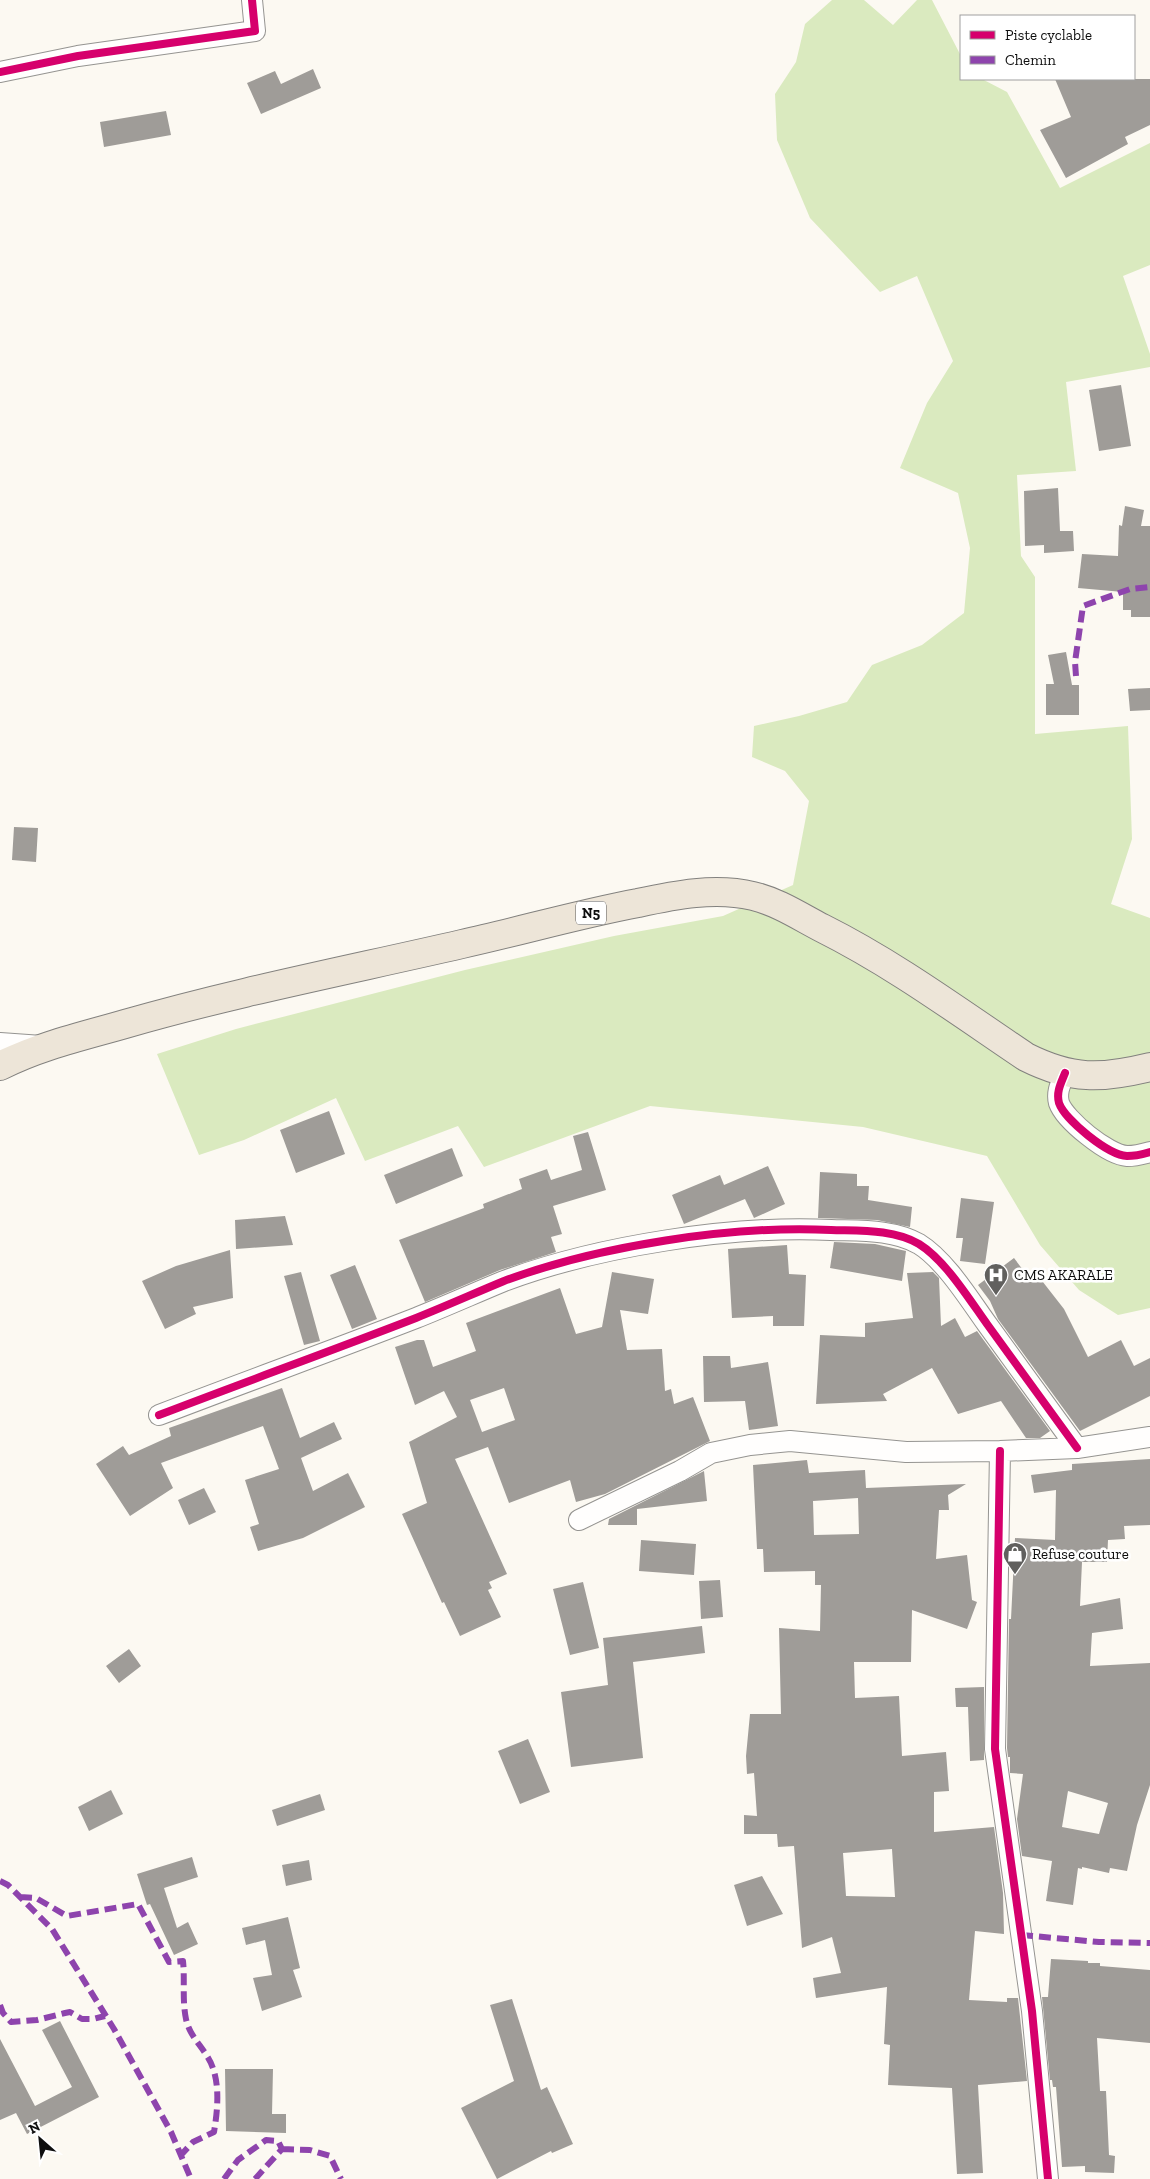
<svg xmlns="http://www.w3.org/2000/svg" width="1150" height="2179" viewBox="0 0 1150 2179" font-family="'Zilla Slab',serif">
<rect width="100%" height="100%" fill="#fcf9f2"/>
<path fill="#daeabf" d="M 832,0 L 864,0 L 893,25 L 917,0 L 932,0 L 961,56 L 961,79 L 982,79 L 1007,92 L 1060,188 L 1150,143 L 1150,265 L 1123,276 L 1150,354 L 1150,367 L 1066,382 L 1076,471 L 1017,475 L 1021,556 L 1035,577 L 1035,734 L 1128,726 L 1132,839 L 1111,904 L 1150,918 L 1150,1308 L 1118,1315 L 1079,1290 L 1040,1245 L 987,1156 L 863,1127 L 650,1106 L 484,1167 L 458,1126 L 365,1161 L 336,1098 L 244,1140 L 199,1155 L 157,1054 L 236,1029 L 465,970 L 614,936 L 723,916 L 793,885 L 809,801 L 785,771 L 752,757 L 754,726 L 799,716 L 847,702 L 872,665 L 922,645 L 964,613 L 970,548 L 958,493 L 900,468 L 927,403 L 953,361 L 917,276 L 880,292 L 810,218 L 777,140 L 775,94 L 796,62 L 805,24 Z"/>
<path fill="#9f9c98" fill-rule="evenodd" d="M 313,69 L 321,88 L 261,114 L 247,83 L 275,71 L 281,84 Z
M 1055,79 L 1150,79 L 1150,125 L 1125,137 L 1128,144 L 1066,178 L 1040,130 L 1071,117 Z
M 166,111 L 171,135 L 104,147 L 100,122 Z
M 1121,385 L 1131,446 L 1099,451 L 1089,390 Z
M 1058,488 L 1060,531 L 1073,531 L 1074,551 L 1044,553 L 1044,545 L 1025,546 L 1024,491 Z
M 1125,506 L 1144,510 L 1141,526 L 1150,526 L 1150,617 L 1131,617 L 1131,610 L 1123,610 L 1123,592 L 1078,588 L 1082,554 L 1118,556 L 1119,525 L 1122,526 Z
M 1066,652 L 1072,685 L 1079,685 L 1079,715 L 1046,715 L 1046,684 L 1054,684 L 1048,655 Z
M 1150,688 L 1150,710 L 1130,711 L 1128,689 Z
M 14,827 L 38,828 L 36,862 L 12,860 Z
M 329,1111 L 345,1154 L 296,1173 L 280,1130 Z
M 588,1132 L 606,1190 L 553,1206 L 562,1234 L 551,1237 L 556,1252 L 500,1270 L 425,1302 L 399,1240 L 484,1208 L 483,1204 L 522,1189 L 519,1179 L 547,1169 L 551,1180 L 582,1170 L 573,1136 Z
M 452,1148 L 463,1176 L 396,1204 L 384,1175 Z
M 768,1166 L 785,1204 L 754,1218 L 745,1199 L 684,1224 L 672,1195 L 720,1175 L 724,1185 Z
M 820,1172 L 857,1174 L 857,1186 L 869,1186 L 868,1200 L 912,1207 L 910,1227 L 877,1220 L 818,1218 Z
M 961,1198 L 994,1202 L 985,1264 L 960,1261 L 963,1238 L 956,1238 Z
M 285,1216 L 293,1245 L 236,1249 L 235,1220 Z
M 834,1242 L 875,1244 L 906,1251 L 902,1281 L 830,1268 Z
M 787,1245 L 789,1274 L 806,1275 L 804,1326 L 773,1326 L 773,1316 L 732,1318 L 728,1249 Z
M 230,1250 L 233,1298 L 193,1307 L 196,1314 L 165,1329 L 142,1281 L 176,1266 Z
M 1014,1258 L 1032,1282 L 1039,1277 L 1064,1309 L 1088,1357 L 1121,1340 L 1134,1366 L 1150,1358 L 1150,1396 L 1080,1431 L 998,1319 L 990,1301 L 978,1285 Z
M 355,1265 L 377,1319 L 352,1329 L 330,1275 Z
M 301,1272 L 320,1341 L 304,1345 L 284,1276 Z
M 612,1272 L 654,1279 L 648,1314 L 620,1310 L 627,1350 L 662,1349 L 665,1391 L 671,1389 L 674,1404 L 693,1397 L 710,1441 L 605,1494 L 576,1502 L 570,1480 L 509,1503 L 488,1447 L 455,1459 L 507,1574 L 489,1582 L 492,1588 L 488,1590 L 501,1617 L 460,1636 L 444,1602 L 442,1603 L 402,1514 L 427,1503 L 409,1442 L 457,1417 L 444,1391 L 415,1405 L 395,1347 L 417,1340 L 424,1340 L 433,1367 L 476,1351 L 466,1323 L 560,1288 L 576,1334 L 602,1327 ZM 504,1388 L 515,1420 L 482,1432 L 470,1400 Z
M 933,1272 L 939,1278 L 941,1326 L 955,1318 L 965,1337 L 977,1331 L 1050,1431 L 1040,1438 L 1026,1438 L 1001,1401 L 958,1414 L 932,1368 L 883,1394 L 887,1401 L 816,1404 L 820,1335 L 865,1337 L 865,1323 L 913,1318 L 907,1273 Z
M 703,1356 L 730,1356 L 731,1368 L 768,1362 L 778,1426 L 749,1430 L 745,1401 L 704,1402 Z
M 282,1388 L 300,1438 L 334,1422 L 342,1439 L 301,1458 L 313,1491 L 348,1473 L 365,1507 L 303,1538 L 258,1551 L 250,1527 L 259,1524 L 245,1480 L 279,1469 L 263,1426 L 161,1463 L 173,1488 L 130,1516 L 96,1464 L 123,1446 L 129,1455 L 171,1436 L 169,1428 Z
M 1150,1459 L 1150,1525 L 1124,1526 L 1125,1539 L 1108,1540 L 1107,1562 L 1082,1562 L 1080,1606 L 1120,1598 L 1123,1629 L 1092,1633 L 1090,1666 L 1150,1663 L 1150,1785 L 1137,1825 L 1127,1871 L 1110,1868 L 1109,1873 L 1082,1867 L 1082,1869 L 1078,1868 L 1073,1905 L 1046,1901 L 1052,1861 L 1022,1856 L 1017,1819 L 1023,1774 L 1010,1773 L 1010,1757 L 1008,1757 L 1007,1748 L 1009,1619 L 1011,1619 L 1015,1538 L 1055,1540 L 1056,1490 L 1034,1493 L 1031,1475 L 1072,1470 L 1072,1464 ZM 1068,1791 L 1108,1803 L 1099,1834 L 1062,1827 Z
M 807,1460 L 809,1473 L 865,1470 L 866,1488 L 966,1484 L 948,1495 L 949,1510 L 939,1510 L 936,1559 L 967,1555 L 972,1600 L 977,1602 L 967,1629 L 912,1610 L 911,1662 L 854,1662 L 855,1698 L 899,1696 L 902,1756 L 946,1752 L 949,1791 L 934,1792 L 934,1832 L 994,1827 L 1003,1893 L 1004,1934 L 975,1931 L 969,2000 L 1007,2002 L 1007,1998 L 1018,1998 L 1027,2081 L 978,2085 L 983,2173 L 957,2174 L 952,2088 L 888,2085 L 890,2045 L 884,2044 L 887,1987 L 816,1998 L 813,1978 L 841,1973 L 832,1937 L 802,1948 L 794,1846 L 778,1847 L 777,1834 L 744,1834 L 744,1815 L 757,1816 L 754,1773 L 747,1774 L 746,1756 L 750,1714 L 781,1714 L 779,1628 L 820,1631 L 821,1585 L 815,1585 L 815,1571 L 764,1572 L 763,1549 L 757,1549 L 753,1465 ZM 858,1498 L 859,1534 L 814,1535 L 813,1501 ZM 892,1849 L 895,1897 L 846,1896 L 843,1853 Z
M 704,1471 L 707,1501 L 637,1509 L 637,1525 L 608,1525 L 609,1519 Z
M 204,1488 L 216,1512 L 189,1525 L 178,1500 Z
M 641,1540 L 696,1544 L 694,1575 L 639,1571 Z
M 720,1580 L 723,1617 L 701,1619 L 699,1581 Z
M 583,1582 L 599,1648 L 570,1655 L 553,1589 Z
M 702,1626 L 705,1653 L 633,1662 L 643,1758 L 571,1767 L 561,1692 L 608,1685 L 603,1638 Z
M 129,1649 L 141,1666 L 119,1683 L 106,1666 Z
M 984,1687 L 984,1760 L 970,1761 L 968,1707 L 956,1707 L 955,1688 Z
M 528,1739 L 550,1792 L 520,1804 L 498,1751 Z
M 111,1790 L 123,1814 L 89,1831 L 78,1807 Z
M 320,1794 L 325,1810 L 277,1826 L 272,1810 Z
M 192,1857 L 198,1877 L 164,1888 L 177,1928 L 188,1922 L 198,1944 L 174,1955 L 150,1904 L 147,1905 L 137,1874 Z
M 309,1860 L 312,1880 L 286,1886 L 282,1865 Z
M 762,1876 L 783,1914 L 747,1926 L 734,1885 Z
M 288,1917 L 300,1968 L 293,1970 L 302,1997 L 262,2011 L 253,1978 L 272,1975 L 265,1940 L 246,1945 L 242,1928 Z
M 1051,1959 L 1088,1961 L 1088,1963 L 1100,1963 L 1100,1966 L 1150,1970 L 1150,2043 L 1097,2038 L 1100,2091 L 1106,2091 L 1109,2155 L 1115,2156 L 1114,2173 L 1085,2172 L 1085,2166 L 1062,2167 L 1056,2087 L 1053,2087 L 1052,2080 L 1050,2080 L 1042,1997 L 1048,1997 Z
M 512,1999 L 541,2090 L 547,2087 L 573,2144 L 552,2153 L 551,2151 L 497,2179 L 461,2108 L 514,2081 L 490,2005 Z
M 60,2021 L 99,2097 L 27,2134 L 16,2113 L 0,2120 L 0,2039 L 35,2106 L 72,2087 L 42,2030 Z
M 225,2069 L 273,2069 L 272,2114 L 286,2114 L 286,2133 L 226,2131 Z"/>
<g fill="none" stroke-linecap="round" stroke-linejoin="round">
<g stroke="#959491" stroke-width="22">
<path id="minor" d="M 0,72 L 78,56 L 255,31 L 252,0
M 0,1043 L 42,1046
M 1065,1073 C 1061,1083 1056,1092 1059,1103 C 1065,1120 1108,1155 1127,1156 C 1135,1156 1143,1154 1150,1152
M 159,1415 C 245,1382 331,1351 416,1318 C 446,1306 475,1293 504,1281 C 598,1246 732,1225 831,1230 C 860,1231 893,1229 919,1244 C 945,1260 969,1299 987,1324 C 1017,1365 1047,1407 1077,1448
M 1000,1451 L 995,1749 L 1032,2011 L 1048,2179
M 579,1520 L 680,1471 L 711,1453 L 750,1445 L 790,1441 L 906,1452 L 1000,1451 L 1077,1448 L 1150,1437"/>
</g>
<g stroke="#82817e" stroke-width="30">
<path id="primary" d="M 0,1066 C 39,1046 83,1036 125,1024 C 236,992 349,970 462,944 C 521,931 579,914 638,903 C 675,895 715,887 753,896 C 778,902 799,916 822,928 C 894,964 959,1012 1026,1057 C 1072,1080 1101,1079 1150,1067"/>
</g>
<use href="#minor" stroke="#fffefd" stroke-width="20"/>
<use href="#primary" stroke="#ede5d8" stroke-width="28"/>
<path stroke="#8e44ad" stroke-width="6" stroke-dasharray="12 6" stroke-linecap="butt" d="M 1076,676 L 1075,662 L 1083,606 L 1130,589 L 1150,587
M 0,1881 L 8,1885 L 52,1929 L 114,2029 L 171,2132 L 191,2179
M 20,1897 L 36,1898 L 67,1916 L 138,1904 L 169,1962 L 183,1961 C 185,1980 182,2000 186,2019 C 189,2034 199,2043 207,2056 C 221,2077 218,2108 214,2132 L 193,2142 L 181,2155
M 1021,1935 L 1099,1942 L 1150,1943
M 0,2005 L 3,2013 L 11,2022 L 37,2020 L 65,2013 L 70,2012 L 82,2019 L 93,2019 L 105,2016
M 282,2149 L 310,2150 L 330,2156 L 341,2179
M 224,2179 L 238,2160 L 266,2140 L 278,2141 L 282,2149 L 255,2179"/>
<g stroke="#fff" stroke-width="11">
<path id="cycleway" d="M 0,72 L 78,56 L 255,31 L 252,0
M 1065,1073 C 1061,1083 1056,1092 1059,1103 C 1065,1120 1108,1155 1127,1156 C 1135,1156 1143,1154 1150,1152
M 159,1415 C 245,1382 331,1351 416,1318 C 446,1306 475,1293 504,1281 C 598,1246 732,1225 831,1230 C 860,1231 893,1229 919,1244 C 945,1260 969,1299 987,1324 C 1017,1365 1047,1407 1077,1448
M 1000,1451 L 995,1749 L 1032,2011 L 1048,2179"/>
</g>
<use href="#cycleway" stroke="#d6006c" stroke-width="8"/>
</g>
<defs>
<g id="hospital-pin" transform="scale(1.25)"><path d="M0 17L-7.5 6A9.5 9.5 0 1 1 7.5 6Z" fill="#61605e" stroke="#fff"/><path d="M-5-5h3v3.5h4V-5h3V5h-3V1.5h-4V5h-3Z" fill="#fff"/></g>
<g id="shop-pin" transform="scale(1.25)"><path d="M0 17L-7.5 6A9.5 9.5 0 1 1 7.5 6Z" fill="#61605e" stroke="#fff"/><path d="M-5-2.5h2.3a2.7 3.5 0 0 1 5.4 0H5L5.5 6h-11ZM-1.5-2.5h3a1.5 2.3 0 0 0-3 0Z" fill="#fff"/></g>
</defs>
<g fill-rule="evenodd">
<use href="#hospital-pin" x="996" y="1275"/>
<use href="#shop-pin" x="1015" y="1554"/>
</g>
<g text-anchor="middle" dominant-baseline="central" stroke-width="5" stroke-linejoin="round" paint-order="stroke">
<rect fill="#fff" stroke="#565656" stroke-width="1" x="576" y="901.5" width="30" height="23" rx="4"/>
<g font-size="14" font-weight="bold" fill="#0e0e0e">
<text x="591" y="913">N5</text>
</g>
<g font-size="15" fill="#0e0e0e" stroke="#fff" text-anchor="start">
<text x="1014" y="1275">CMS AKARALE</text>
<text x="1032" y="1554">Refuse couture</text>
</g>
</g>
<rect x="960" y="15" width="175" height="65" fill="#ffffff" stroke="#9f9f9f"/>
<rect x="970" y="31" width="25" height="8" fill="#d6006c" stroke="#9f9f9f"/>
<text x="1005" y="40" font-size="15" fill="#0e0e0e">Piste cyclable</text>
<rect x="970" y="56" width="25" height="8" fill="#8e44ad" stroke="#9f9f9f"/>
<text x="1005" y="65" font-size="15" fill="#0e0e0e">Chemin</text>
<g transform="translate(40 2139) rotate(333)" stroke="#ffffff" stroke-width="4" paint-order="stroke">
<path d="M0-4L9 19L0 12L-9 19Z" fill="#0e0e0e"/>
<text y="-8" font-size="14" font-weight="bold" text-anchor="middle" fill="#0e0e0e">N</text>
</g>
</svg>
